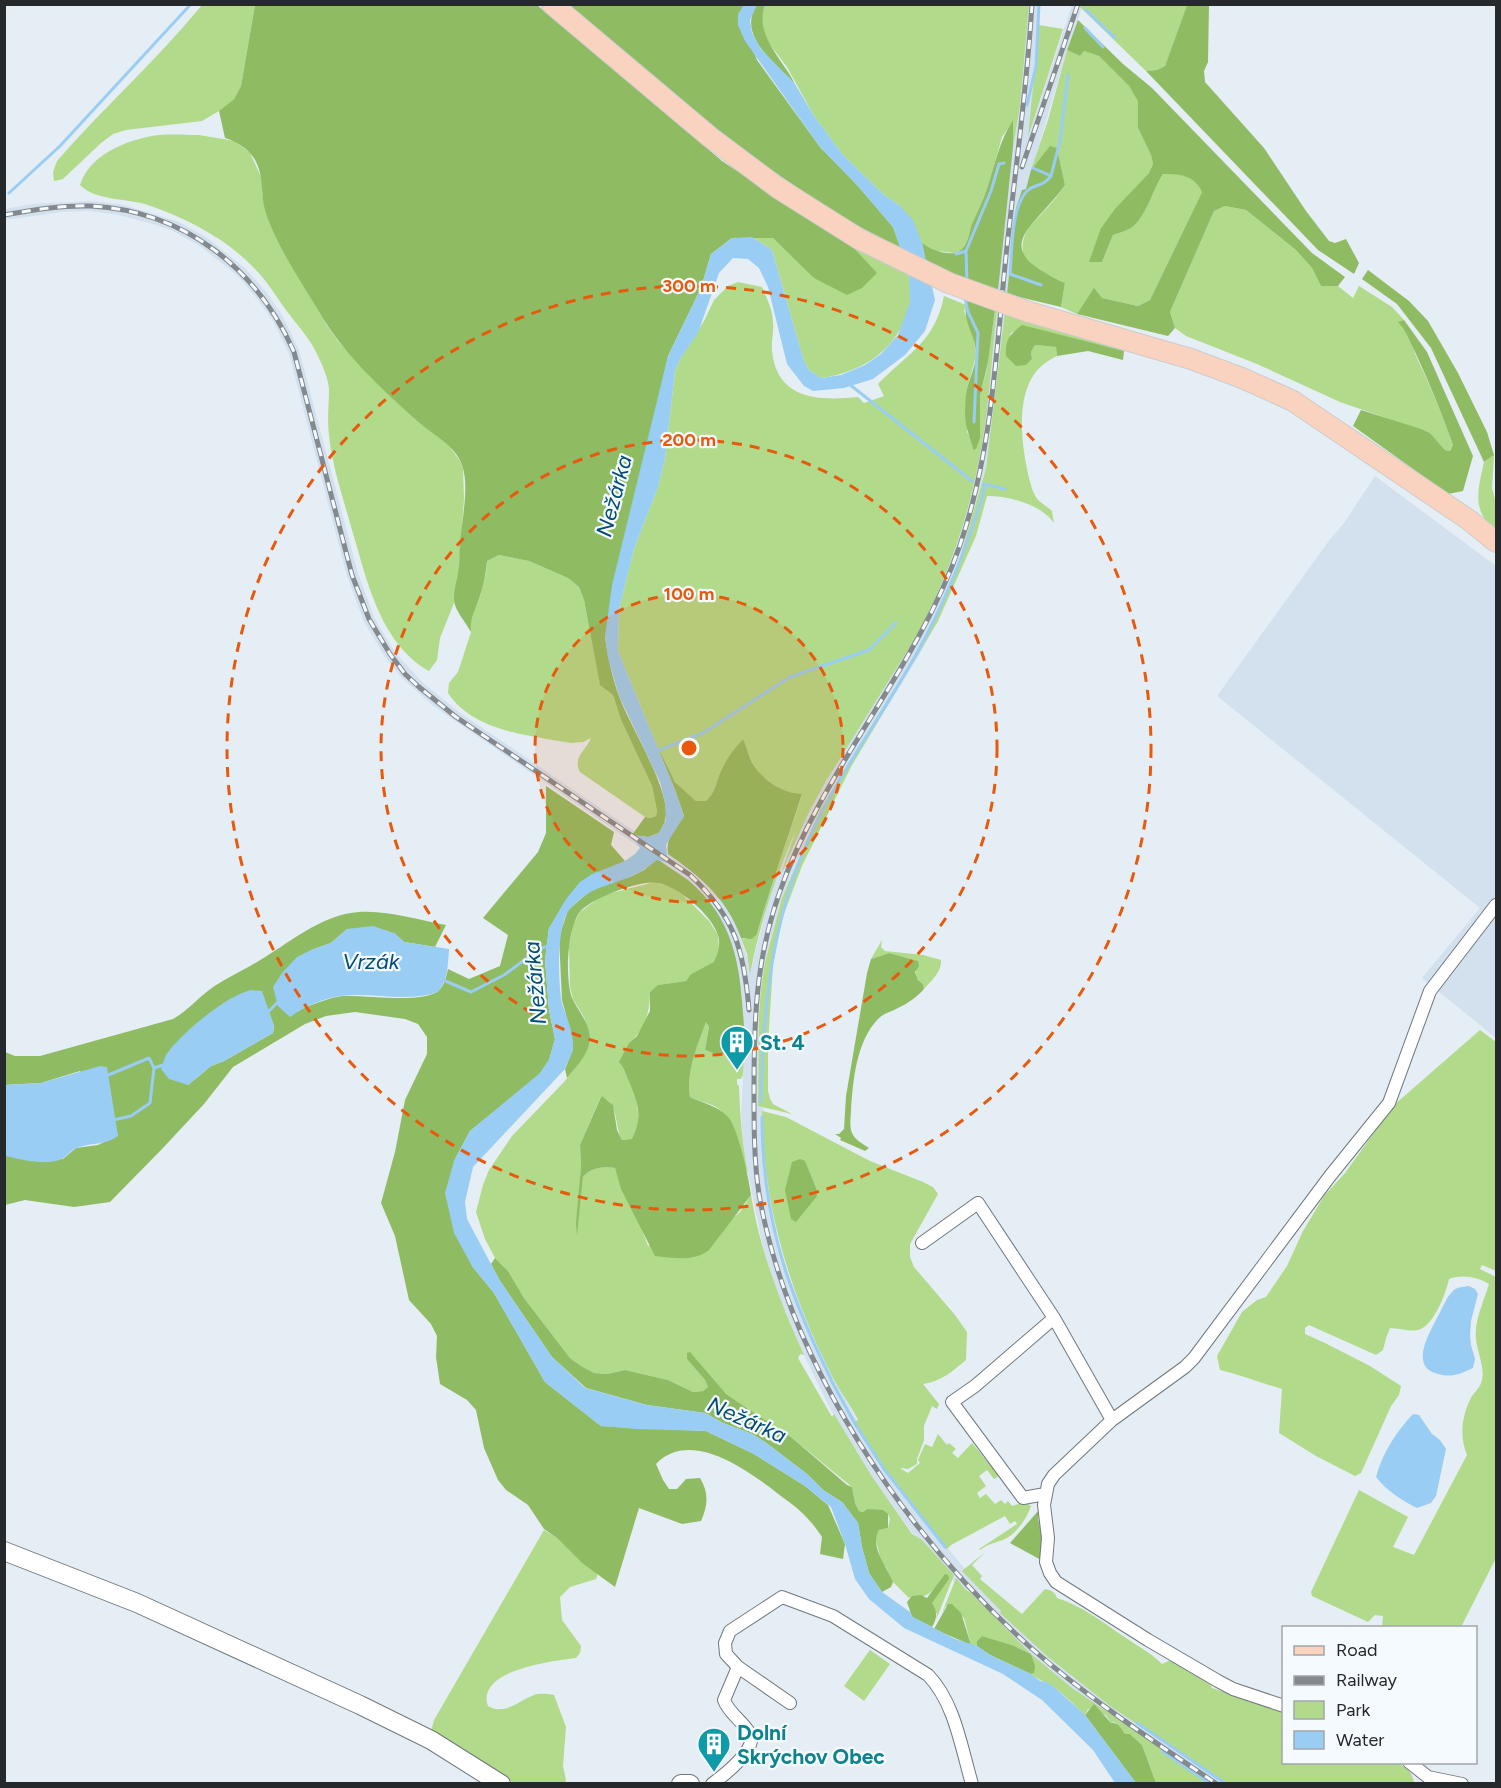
<svg xmlns="http://www.w3.org/2000/svg" width="1501" height="1788" viewBox="0 0 1501 1788" font-family="Figtree,sans-serif">
<rect width="100%" height="100%" fill="#e5eef5"/>
<path fill="#d2e1ed" d="M 1024,5 L 1040,5 L 1029,134 L 1072,5 L 1083,5 L 1067,50 L 1026,190 L 1022,190 L 1000,390 L 979,514 L 938,621 L 918,657 L 836,790 L 802,858 L 774,942 L 762,1066 L 765,1171 L 778,1239 L 790,1279 L 818,1346 L 864,1434 L 923,1519 L 979,1585 L 1232,1783 L 1202,1783 L 1082,1701 L 967,1597 L 910,1530 L 871,1475 L 830,1409 L 804,1355 L 774,1284 L 762,1243 L 744,1153 L 741,1116 L 745,1040 L 714,907 L 686,879 L 432,705 L 401,677 L 385,657 L 364,622 L 347,576 L 289,354 L 273,321 L 258,300 L 238,276 L 200,246 L 173,231 L 153,224 L 119,215 L 90,211 L 62,212 L 5,220 L 5,209 L 33,204 L 91,201 L 120,204 L 177,221 L 206,237 L 245,268 L 267,293 L 282,315 L 299,350 L 358,573 L 374,617 L 394,651 L 423,683 L 459,712 L 693,871 L 722,901 L 737,926 L 751,970 L 770,894 L 786,851 L 978,435 Z
M 1375,476 L 1496,566 L 1496,1038 L 1422,978 L 1480,908 L 1217,696 L 1328,542 L 1344,523 Z"/>
<path fill="#b1da8a" fill-rule="evenodd" d="M 1081,4 L 1187,5 L 1165,66 L 1157,70 L 1146,71 L 1080,7 Z
M 202,5 L 255,5 L 241,86 L 234,99 L 219,111 L 202,121 L 126,130 L 113,134 L 101,143 L 63,179 L 54,181 L 53,172 L 57,161 C 104,107 157,60 202,5 Z
M 765,5 L 1029,5 L 1020,105 L 1013,147 L 1013,121 L 1002,137 L 987,190 L 973,222 L 967,242 L 961,251 L 954,253 L 937,251 L 927,247 L 922,243 L 899,205 L 884,195 L 843,155 L 814,116 L 787,67 L 765,38 L 761,17 Z
M 1039,25 L 1063,29 L 1028,137 Z
M 1067,50 L 1080,56 L 1084,51 L 1099,56 L 1129,86 L 1139,101 L 1138,128 L 1151,155 L 1153,164 L 1149,173 L 1116,209 L 1101,228 L 1102,262 L 1113,235 C 1119,233 1126,231 1131,228 C 1146,218 1153,189 1163,174 C 1181,174 1194,174 1202,192 L 1150,300 L 1138,306 L 1102,298 L 1094,289 L 1077,314 L 1061,307 L 1065,283 L 1040,271 L 1023,255 C 1020,231 1033,224 1047,208 C 1054,201 1059,193 1065,185 L 1057,148 L 1050,147 L 1031,170 L 1048,120 Z
M 199,135 L 235,141 L 250,153 L 263,181 L 262,193 L 265,209 L 273,231 L 326,324 L 338,341 L 372,378 L 418,422 L 447,443 L 460,461 L 463,468 L 464,499 L 459,570 L 454,603 L 440,638 L 437,660 L 429,671 C 378,642 366,575 350,523 C 342,494 332,465 329,435 C 327,420 329,404 329,389 C 328,375 318,355 311,343 C 304,332 294,321 286,310 C 276,296 266,279 253,267 C 225,238 186,218 148,205 C 127,198 96,201 80,185 C 89,157 120,143 147,137 C 163,133 182,135 199,135 Z
M 1225,206 L 1246,210 L 1296,250 L 1312,268 L 1321,286 L 1338,286 L 1353,298 L 1359,286 L 1392,307 L 1404,320 L 1399,322 C 1409,335 1410,341 1416,356 C 1430,385 1442,414 1453,445 L 1450,451 L 1445,450 L 1430,433 L 1340,402 L 1257,364 L 1186,336 L 1175,328 L 1170,312 L 1214,211 Z
M 752,237 L 773,238 L 791,255 L 876,273 L 854,248 L 909,275 C 910,283 912,294 910,302 C 901,348 864,372 821,378 L 808,369 L 803,358 L 772,250 Z
M 738,282 L 762,287 C 767,299 773,310 773,323 C 774,332 771,342 772,351 C 777,400 819,401 858,397 L 864,403 L 884,396 L 878,384 C 908,353 935,342 944,296 L 966,305 L 964,311 L 974,340 L 976,355 L 966,393 L 967,432 L 972,441 L 973,450 L 980,438 L 980,396 L 987,369 L 995,309 L 997,310 C 991,361 989,414 978,465 C 966,525 945,583 916,637 L 826,781 L 809,812 L 781,874 L 796,830 C 775,877 760,924 750,974 L 747,954 L 741,938 L 745,939 L 757,934 C 770,887 787,841 802,795 C 783,793 765,782 754,766 C 749,759 747,748 743,739 C 734,748 726,759 721,771 C 715,784 717,790 706,801 L 696,801 L 675,782 L 654,739 L 618,651 L 619,609 L 634,549 L 658,487 L 665,458 L 675,371 L 680,359 L 704,321 L 714,300 L 728,286 Z
M 1005,312 L 1124,347 L 1124,351 L 1022,326 L 1010,334 L 1026,365 L 1032,359 L 1031,352 L 1035,345 L 1056,347 L 1057,356 C 1049,360 1041,365 1035,373 C 1015,400 1022,448 1029,478 C 1031,485 1033,494 1038,500 C 1042,504 1048,507 1052,511 L 1054,523 C 1041,504 1009,496 987,496 L 976,536 L 938,621 L 851,767 L 802,866 L 782,919 L 773,965 L 768,1044 L 768,1091 L 770,1099 L 773,1104 L 792,1114 L 758,1106 L 759,1016 L 761,990 L 765,963 L 782,898 L 820,810 L 917,652 L 935,619 L 959,561 L 986,469 Z
M 1494,455 L 1492,488 L 1496,503 L 1496,531 C 1471,511 1478,490 1484,462 Z
M 499,555 L 529,561 L 568,578 L 579,587 L 584,600 L 600,684 L 613,695 L 621,720 L 652,786 L 657,811 L 656,816 L 650,818 L 645,817 L 580,772 C 572,757 586,751 591,738 L 583,742 L 571,743 C 529,735 474,732 448,693 L 449,683 L 458,672 L 471,632 L 470,619 L 479,600 L 486,573 L 487,561 Z
M 655,882 L 677,889 L 709,921 L 718,935 L 719,949 L 715,962 L 691,974 L 686,981 L 659,985 L 650,992 C 650,1012 645,1030 629,1043 L 625,1069 L 636,1093 L 638,1113 L 639,1127 L 633,1139 L 622,1140 C 616,1129 617,1110 610,1102 C 608,1100 605,1099 602,1097 L 600,1098 L 580,1145 L 581,1167 L 577,1233 L 583,1177 C 590,1168 604,1166 615,1168 L 622,1189 L 639,1222 L 648,1246 L 731,1220 L 740,1212 L 751,1195 C 760,1251 781,1304 804,1355 L 800,1354 L 798,1358 L 832,1417 L 834,1414 L 871,1475 L 912,1534 L 922,1540 L 954,1575 L 936,1620 L 937,1614 L 931,1603 L 939,1592 L 945,1574 C 940,1581 932,1594 924,1596 C 918,1597 914,1595 909,1598 L 893,1582 L 886,1567 L 882,1564 L 875,1537 L 879,1530 L 888,1528 L 890,1519 L 888,1514 L 867,1509 L 863,1512 L 859,1511 L 855,1503 L 852,1487 L 791,1437 L 726,1394 L 687,1359 L 705,1380 L 708,1387 L 703,1391 L 693,1392 L 668,1380 L 625,1370 L 607,1374 L 594,1373 L 581,1366 L 570,1358 L 524,1298 L 508,1271 L 495,1258 L 485,1239 L 476,1212 L 483,1185 L 489,1170 L 512,1136 L 565,1081 L 579,1062 L 589,1032 L 584,1017 L 573,999 L 570,987 L 569,946 L 573,925 L 580,912 L 603,895 Z
M 882,940 L 881,947 L 885,951 L 923,955 L 941,960 C 942,972 931,981 924,989 L 923,984 C 914,977 915,971 918,961 L 889,953 L 871,959 Z
M 706,1022 L 709,1027 L 705,1050 L 711,1052 L 741,1050 L 745,1040 L 743,1075 L 741,1079 L 737,1079 L 737,1084 L 739,1086 C 740,1114 742,1144 748,1173 C 736,1150 741,1123 716,1107 C 709,1103 698,1101 690,1097 C 686,1071 697,1045 706,1022 Z
M 1480,1030 L 1496,1042 L 1496,1271 L 1482,1265 L 1480,1269 L 1496,1277 L 1496,1558 L 1461,1627 L 1382,1627 L 1383,1616 L 1375,1615 L 1368,1622 L 1312,1596 L 1311,1592 L 1359,1490 L 1408,1517 L 1393,1547 L 1414,1555 L 1467,1455 C 1459,1436 1462,1414 1472,1396 C 1475,1392 1481,1386 1482,1380 C 1485,1368 1477,1351 1476,1339 C 1474,1321 1484,1301 1489,1284 C 1477,1277 1463,1274 1449,1279 C 1446,1293 1434,1326 1418,1330 C 1410,1332 1399,1328 1390,1328 L 1386,1338 L 1383,1350 L 1376,1355 L 1309,1325 L 1305,1328 L 1305,1334 L 1325,1343 L 1370,1366 L 1401,1386 L 1399,1395 L 1391,1406 L 1361,1473 L 1355,1476 L 1316,1456 L 1279,1433 L 1282,1389 C 1261,1383 1241,1375 1220,1370 L 1217,1356 L 1242,1312 L 1257,1300 L 1266,1297 L 1287,1266 L 1303,1231 L 1324,1196 L 1345,1173 L 1394,1105 Z
M 762,1111 L 786,1117 L 870,1161 L 923,1182 L 933,1187 L 938,1194 L 910,1244 L 910,1257 L 914,1267 L 955,1315 L 967,1332 L 966,1360 C 953,1371 940,1382 923,1384 L 939,1404 L 937,1409 L 932,1406 L 924,1426 L 924,1440 L 917,1459 L 917,1464 L 908,1469 L 901,1468 L 901,1469 L 908,1473 L 920,1463 L 918,1460 L 925,1444 L 932,1447 L 938,1434 L 947,1445 L 949,1443 L 956,1449 L 952,1453 L 958,1458 L 972,1443 L 999,1476 L 994,1479 L 987,1470 L 979,1476 L 986,1486 L 977,1493 L 980,1498 L 986,1494 L 995,1504 L 1001,1500 L 1005,1504 L 1008,1501 L 1012,1506 L 1025,1502 L 1031,1506 C 1027,1519 1015,1535 1003,1540 C 994,1543 988,1544 980,1550 L 979,1549 L 1017,1524 L 1015,1521 L 1010,1524 L 1005,1516 L 951,1545 L 947,1549 L 884,1469 L 854,1422 L 858,1420 C 849,1402 840,1392 831,1374 C 789,1290 763,1206 762,1111 ZM 805,1161 C 812,1187 825,1190 802,1213 Z
M 544,1530 L 557,1538 L 582,1563 L 598,1573 L 596,1579 L 570,1587 L 560,1597 L 562,1620 L 581,1646 L 580,1653 L 576,1658 C 553,1661 475,1670 488,1706 C 505,1716 518,1701 534,1695 C 540,1693 547,1694 554,1695 L 566,1727 L 563,1766 L 566,1780 L 565,1783 L 514,1783 L 431,1731 L 434,1720 Z
M 985,1552 L 972,1565 L 982,1576 L 980,1579 L 1022,1614 L 1045,1589 C 1051,1590 1055,1592 1057,1598 C 1082,1606 1101,1621 1123,1636 C 1136,1645 1150,1652 1162,1664 L 1171,1660 L 1211,1685 L 1212,1688 L 1283,1712 L 1284,1762 L 1398,1763 C 1407,1768 1413,1773 1414,1783 L 1226,1783 L 1110,1706 L 1047,1656 L 1000,1613 L 1001,1611 L 962,1571 Z
M 956,1578 L 966,1590 L 971,1593 L 1031,1654 L 1072,1688 L 1212,1783 L 1156,1783 L 1142,1745 L 1130,1734 L 1125,1734 L 1115,1722 L 1111,1723 L 1106,1715 L 1088,1709 L 1085,1715 C 1074,1705 1064,1694 1052,1686 C 1044,1681 1038,1680 1031,1674 L 1034,1673 L 1031,1654 L 1012,1645 L 982,1636 L 977,1641 L 977,1646 L 971,1645 L 964,1618 L 946,1606 L 942,1613 Z
M 870,1650 L 890,1664 L 864,1701 L 844,1686 Z"/>
<path fill="#8fbb63" fill-rule="evenodd" d="M 255,5 L 537,5 L 722,161 L 854,248 L 877,273 L 862,288 L 847,295 L 814,278 L 773,238 L 732,238 L 711,254 L 701,288 L 668,356 L 605,637 C 608,657 612,677 619,696 C 629,725 673,793 665,820 C 664,825 661,829 659,833 L 648,837 L 632,835 L 645,817 L 650,818 L 656,816 L 657,811 L 652,786 L 621,720 L 613,695 L 600,685 L 584,600 L 579,587 L 568,578 L 529,561 L 499,555 L 487,561 C 486,574 483,587 479,599 C 474,613 470,617 471,632 C 466,623 458,614 455,605 C 452,596 457,582 458,573 C 460,564 459,555 460,546 C 461,523 470,487 462,465 C 455,445 433,435 417,421 C 381,388 343,354 318,310 C 301,282 274,241 265,210 C 260,191 265,177 254,158 C 247,148 236,141 225,138 L 219,111 L 234,99 L 241,86 Z
M 567,5 L 744,5 L 739,14 L 757,60 L 820,147 L 858,186 L 893,227 L 901,249 L 840,216 L 734,145 Z
M 757,5 L 765,5 C 754,35 782,58 795,84 C 776,64 736,35 757,5 Z
M 1187,5 L 1209,5 L 1208,62 L 1204,71 L 1205,82 L 1264,148 L 1306,211 L 1329,241 L 1335,243 L 1346,239 L 1359,263 L 1354,274 L 1318,250 L 1146,71 L 1157,70 L 1165,66 Z
M 1078,20 L 1123,64 L 1152,88 L 1312,253 L 1345,277 L 1338,286 L 1321,286 L 1312,268 L 1296,250 L 1246,210 L 1225,206 L 1214,211 L 1170,312 L 1175,328 L 1168,336 L 1077,314 L 1094,288 L 1102,298 L 1138,306 L 1150,300 L 1202,192 C 1194,175 1180,174 1163,174 C 1153,189 1146,218 1131,228 C 1126,231 1119,233 1113,235 L 1102,262 L 1089,262 L 1101,228 L 1115,209 L 1149,173 L 1153,164 L 1151,155 L 1138,128 L 1138,101 L 1129,86 L 1099,56 L 1084,51 L 1080,56 L 1067,50 Z
M 1013,120 L 1013,147 L 998,291 L 926,263 L 922,243 C 931,250 952,258 961,250 C 969,243 969,232 972,224 C 977,212 983,201 987,189 C 995,164 999,142 1013,120 Z
M 1050,146 L 1057,148 L 1065,185 C 1031,232 987,247 1065,283 L 1061,307 L 1007,294 L 1016,208 L 1022,190 L 1026,189 L 1031,170 Z
M 1368,270 L 1409,301 L 1428,321 L 1458,373 L 1487,432 L 1494,455 L 1484,462 L 1431,348 L 1397,304 L 1362,279 Z
M 967,299 L 995,309 L 988,362 L 980,396 L 980,438 L 976,449 L 973,450 C 972,442 970,439 968,432 C 964,422 965,405 966,394 C 968,381 976,367 976,353 C 975,331 961,323 967,299 Z
M 1404,320 L 1427,352 L 1473,456 L 1463,491 L 1448,494 L 1353,426 L 1361,410 L 1421,429 L 1430,433 L 1445,450 L 1450,451 L 1453,445 C 1442,414 1430,384 1416,354 C 1409,341 1408,333 1398,322 Z
M 1022,325 L 1124,351 L 1123,360 L 1088,351 L 1057,356 L 1056,347 L 1035,345 L 1031,352 L 1032,359 L 1026,365 L 1016,366 L 1006,356 C 1005,340 1009,335 1022,325 Z
M 654,739 L 675,782 L 696,801 L 706,801 C 717,790 715,784 721,771 C 726,759 734,748 743,739 C 747,747 749,759 754,766 C 765,781 783,794 802,794 C 787,841 770,887 757,934 L 752,939 L 741,938 C 728,900 700,876 668,854 C 665,838 676,829 684,816 L 675,790 Z
M 546,786 L 614,832 L 611,845 L 625,861 L 613,867 L 549,928 L 545,960 L 549,1010 L 555,1039 L 549,1060 L 540,1074 L 470,1131 L 454,1161 L 472,1266 L 494,1293 L 545,1382 L 601,1426 L 706,1431 L 754,1454 L 805,1486 L 828,1505 L 845,1544 L 843,1559 L 820,1554 L 822,1537 C 818,1531 813,1524 808,1519 C 798,1507 784,1499 772,1489 C 744,1468 689,1429 656,1464 L 663,1480 L 669,1489 L 677,1489 L 686,1479 L 700,1478 C 709,1493 708,1505 701,1521 L 682,1524 L 639,1508 L 615,1587 L 582,1563 L 557,1538 L 544,1529 L 528,1505 L 506,1490 L 498,1480 L 484,1448 L 476,1410 L 467,1400 L 440,1384 L 436,1357 L 437,1336 L 431,1324 L 409,1300 L 395,1236 L 381,1203 L 395,1152 L 405,1100 L 427,1054 L 427,1037 L 418,1024 L 405,1019 L 355,1012 L 326,1016 L 305,1024 L 233,1067 L 204,1104 L 162,1149 L 110,1202 L 74,1207 L 25,1200 L 5,1205 L 4,1155 L 63,1159 L 76,1148 L 98,1145 L 118,1135 L 80,1071 L 41,1083 L 5,1085 L 5,1052 L 15,1056 L 40,1056 L 173,1019 C 187,1011 196,1000 209,990 C 224,979 241,972 257,962 C 288,944 322,914 359,912 C 388,910 418,920 446,925 L 435,947 L 404,942 L 394,933 L 347,929 L 331,943 L 311,950 L 303,1008 C 315,1004 330,997 343,996 C 368,995 414,1003 435,993 C 444,989 446,977 448,969 L 469,979 L 500,966 L 508,935 L 483,918 L 538,852 L 546,833 ZM 261,991 L 274,1026 L 273,1033 L 224,1061 L 211,1066 L 188,1085 L 174,1047 C 196,1018 229,1006 261,991 Z
M 657,859 C 667,866 678,873 688,880 C 741,925 740,976 745,1040 L 741,1050 C 730,1056 717,1055 705,1050 L 709,1027 L 706,1022 C 697,1046 686,1072 690,1097 C 702,1103 718,1106 727,1116 C 738,1126 749,1179 751,1195 L 709,1250 C 694,1262 673,1258 655,1256 L 621,1189 L 615,1168 C 604,1166 590,1168 583,1177 L 577,1236 L 576,1223 L 581,1167 L 580,1145 L 600,1099 L 602,1096 L 613,1105 L 617,1130 L 622,1140 L 632,1139 C 644,1116 637,1100 628,1079 C 625,1072 624,1067 619,1062 L 629,1043 L 637,1036 L 650,1011 L 650,992 L 658,985 L 686,981 L 691,974 L 714,962 C 718,953 721,945 718,935 C 711,914 679,887 658,883 C 641,879 589,899 579,913 C 567,931 565,979 572,998 C 579,1013 593,1026 589,1044 C 587,1056 574,1069 567,1078 L 565,1069 L 573,1049 L 570,1030 L 562,1000 L 559,937 L 568,910 L 589,892 L 607,883 L 630,877 L 644,870 Z
M 889,953 L 918,961 L 919,966 L 915,972 L 918,980 L 923,984 L 924,989 C 917,997 907,1004 898,1008 C 891,1012 884,1013 878,1019 C 856,1042 853,1081 851,1110 C 851,1117 849,1126 852,1133 C 855,1140 863,1144 869,1148 L 865,1151 L 840,1140 L 841,1138 L 835,1134 L 839,1134 L 844,1129 L 846,1096 L 867,973 L 871,959 Z
M 800,1159 L 805,1161 L 816,1188 L 817,1196 L 796,1222 L 791,1219 L 785,1190 L 792,1162 Z
M 495,1258 L 508,1271 L 524,1298 L 570,1358 L 581,1366 L 594,1373 L 607,1374 L 625,1370 L 668,1380 L 693,1392 L 703,1391 L 708,1387 L 705,1380 L 687,1359 L 687,1353 L 690,1352 L 726,1394 L 791,1437 L 847,1485 L 852,1487 L 855,1503 L 859,1511 L 863,1512 L 867,1509 L 883,1510 L 888,1514 L 888,1528 L 879,1530 C 869,1547 887,1566 893,1582 L 891,1587 L 882,1592 L 869,1573 L 862,1547 L 858,1523 L 842,1502 L 823,1490 L 807,1474 L 765,1442 L 752,1434 L 723,1423 L 705,1413 L 647,1405 L 586,1388 L 552,1357 L 500,1281 L 491,1264 Z
M 1039,1510 L 1038,1519 L 1043,1540 L 1041,1560 L 1010,1543 Z
M 945,1574 L 948,1575 L 949,1579 L 932,1603 C 938,1612 937,1619 932,1627 L 912,1617 L 907,1602 L 912,1596 L 921,1595 L 927,1598 Z
M 948,1604 L 952,1604 L 961,1613 L 971,1645 L 934,1629 Z
M 982,1636 L 1012,1645 L 1031,1654 L 1035,1666 L 1034,1673 L 1031,1674 L 990,1655 L 977,1646 L 977,1641 Z
M 1094,1704 L 1111,1723 C 1118,1722 1121,1728 1125,1734 L 1130,1734 L 1142,1745 L 1156,1783 L 1136,1783 L 1085,1715 Z"/>
<path fill="#9acdf3" d="M 744,5 L 757,5 L 750,20 L 752,33 L 761,49 L 795,84 L 814,116 L 843,155 L 884,195 L 899,205 L 913,220 L 922,243 L 935,300 L 925,331 L 905,355 L 873,379 L 844,388 L 813,391 L 804,386 L 787,364 L 768,287 L 759,268 L 748,259 L 733,258 L 719,273 L 698,333 L 680,359 L 675,371 L 665,458 L 658,487 L 634,549 L 619,609 L 618,651 L 675,790 L 684,816 L 666,845 L 668,863 L 657,860 C 649,866 640,873 630,877 C 605,887 590,887 570,909 C 556,924 558,983 562,1003 C 566,1017 574,1032 573,1048 C 573,1054 567,1062 565,1069 L 473,1167 L 465,1202 L 467,1219 L 500,1281 L 552,1357 L 585,1388 L 647,1405 L 705,1413 L 723,1423 L 752,1434 L 765,1442 L 807,1474 L 823,1490 L 842,1502 L 858,1523 L 862,1547 L 869,1573 L 882,1592 L 910,1612 L 913,1617 L 955,1639 L 977,1646 L 990,1655 L 1031,1674 L 1040,1681 L 1046,1682 L 1053,1686 L 1085,1715 L 1136,1783 L 1115,1783 L 1093,1750 L 1042,1700 L 1003,1674 L 904,1628 L 869,1599 L 855,1579 L 845,1544 L 831,1507 L 805,1486 L 754,1454 L 706,1431 L 636,1429 L 601,1426 L 545,1382 L 494,1293 L 472,1266 L 454,1233 L 445,1193 L 454,1161 L 470,1131 L 539,1074 L 549,1060 L 555,1039 L 549,1010 L 545,960 L 549,928 L 566,899 L 580,882 L 592,874 L 625,861 L 635,854 L 640,848 L 632,835 L 648,837 L 659,833 L 666,819 L 665,802 L 660,782 L 619,696 L 608,658 L 605,637 L 612,585 L 668,356 L 701,288 L 711,254 L 732,238 L 752,237 L 772,250 L 803,358 L 808,369 L 821,378 L 841,375 L 865,365 L 881,354 L 898,335 L 910,302 L 909,274 L 893,227 L 858,186 L 820,147 L 745,41 L 738,25 L 738,14 Z
M 373,926 L 394,933 L 404,942 L 449,949 C 448,964 448,980 438,992 C 406,1003 373,992 341,996 C 323,998 304,1007 290,1017 L 278,1006 L 273,987 L 282,973 L 297,957 L 311,950 L 331,943 L 347,929 Z
M 251,990 L 262,991 L 274,1026 L 273,1033 L 224,1061 L 211,1066 L 188,1085 L 169,1079 L 161,1069 C 163,1065 164,1059 166,1055 C 179,1035 227,995 251,990 Z
M 100,1066 L 107,1067 L 118,1136 C 104,1146 92,1142 77,1148 C 71,1150 67,1156 62,1159 C 46,1166 22,1160 6,1156 L 5,1085 L 41,1083 Z
M 1469,1286 L 1475,1289 L 1478,1294 L 1471,1321 L 1470,1335 L 1471,1345 L 1475,1359 L 1473,1368 C 1460,1374 1452,1378 1438,1374 C 1408,1367 1430,1332 1438,1316 C 1442,1309 1446,1298 1452,1292 C 1456,1287 1462,1287 1469,1286 Z
M 1413,1414 L 1419,1415 L 1432,1434 L 1440,1440 L 1446,1449 L 1436,1496 L 1431,1503 L 1417,1508 C 1401,1500 1387,1491 1376,1477 C 1382,1453 1397,1431 1413,1414 Z"/>
<g fill="none" stroke-linecap="round" stroke-linejoin="round">
<path stroke="#9acdf3" stroke-width="3" d="M 1080,4 L 1081,4
M 1086,10 L 1115,38
M 1085,28 L 1103,47
M 1027,105 L 1036,66 L 1039,4
M 1033,168 L 1051,176 C 1042,188 1035,183 1027,191 C 1011,207 1012,252 1010,274 L 1041,285
M 1051,176 L 1060,141 L 1068,75
M 9,193 L 60,146 L 191,4
M 966,251 L 967,282
M 956,254 L 966,251 L 991,191 L 999,164 L 1004,163
M 965,298 L 968,312 L 978,333 L 974,422
M 849,384 L 972,481
M 984,484 L 1005,489
M 657,751 L 703,733 L 790,677 L 869,650 L 896,623
M 443,980 L 471,992 L 504,975 L 538,950 L 549,945
M 268,1012 L 278,1002
M 106,1076 L 149,1058 L 154,1068 L 166,1064
M 761,1102 C 763,1017 769,940 800,860 C 829,785 880,721 918,651 C 947,598 967,548 984,491 L 984,484
M 762,1117 C 762,1216 787,1291 831,1379
M 113,1120 L 131,1116 L 150,1103 L 154,1068
M 831,1380 L 854,1422
M 855,1424 L 884,1469 L 945,1547
M 1137,1723 L 1226,1784
M 1162,1751 L 1210,1784"/>
<g stroke="#70787e" stroke-width="14">
<path id="street" d="M 922,1243 L 978,1203 L 1054,1318
M 1045,1494 L 1023,1498 L 952,1402 L 975,1386 L 1054,1318 L 1112,1420
M 738,1667 L 790,1703
M 1284,1706 L 1233,1689 L 1218,1681 L 1148,1640 L 1056,1582 L 1050,1573 L 1046,1562 L 1048,1538 L 1044,1505 L 1048,1484 L 1054,1475 L 1112,1420 L 1185,1367 L 1194,1358 L 1330,1176 L 1389,1103 L 1430,991 L 1496,905
M 1409,1762 L 1428,1777 L 1462,1784
M 712,1784 C 723,1776 758,1749 750,1734 C 743,1721 729,1714 724,1700 L 738,1667 L 726,1654 L 725,1643 L 730,1631 L 782,1597 L 833,1616 L 928,1675 C 955,1703 961,1747 972,1784"/>
</g>
<g stroke="#70787e" stroke-width="20">
<path id="secondary" d="M 4,1551 L 137,1603 L 360,1705 L 431,1740 L 501,1784
M 681,1784 L 690,1784"/>
</g>
<g stroke="#cbcccc" stroke-width="22">
<path id="primary" d="M 552,4 L 710,137 L 778,188 L 859,239
M 1029,312 L 1191,359 L 1242,378 L 1293,401 L 1469,520 L 1496,542"/>
</g>
<use href="#street" stroke="#fff" stroke-width="12"/>
<use href="#secondary" stroke="#fff" stroke-width="18"/>
<use href="#primary" stroke="#fad3c0" stroke-width="20"/>
<g stroke="#84898e" stroke-width="5">
<path id="rail" d="M 1032,4 C 1027,89 1015,172 1006,256 C 996,353 992,452 960,545 C 917,670 822,769 779,894 C 755,963 754,1022 754,1093 C 754,1127 754,1161 759,1194 C 788,1362 905,1535 1030,1647 C 1088,1698 1153,1741 1217,1784
M 1022,167 L 1078,4
M 4,215 C 33,210 62,205 91,206 C 184,211 257,268 294,352 L 352,575 L 369,619 L 390,654 L 405,674 L 419,687 L 456,717 L 690,875 C 735,917 744,950 749,1010"/>
</g>
<use href="#rail" stroke="#f5faff" stroke-width="3" stroke-dasharray="9" stroke-linecap="butt"/>
<g stroke="#cbcccc" stroke-width="22" stroke-linecap="butt">
<path id="primary-bridge" d="M 859,239 L 949,283 L 1029,312"/>
</g>
<use href="#primary-bridge" stroke="#fad3c0" stroke-width="20"/>
</g>
<circle cx="689" cy="748" r="154" fill="#e8590c" fill-opacity=".12"/>
<g fill="none" stroke="#e8590c" stroke-width="3" stroke-dasharray="10 8">
<circle cx="689" cy="748" r="154"/>
<circle cx="689" cy="748" r="308"/>
<circle cx="689" cy="748" r="462"/>
</g>
<defs>
<g id="building-pin" transform="scale(1.725)"><path d="M0 17L-7.5 6A9.5 9.5 0 1 1 7.5 6Z" fill="#0f9aa8" stroke="#f5faff"/><path d="M-4-6H4V6H1V3H-1V6H-4ZM-2.5-4.3h1.7v1.8h-1.7ZM.8-4.3h1.7v1.8H.8ZM-2.5-1h1.7V.8h-1.7ZM.8-1h1.7V.8H.8Z" fill="#fff"/></g>
</defs>
<g fill-rule="evenodd">
<use href="#building-pin" x="737" y="1042"/>
<use href="#building-pin" x="714" y="1744"/>
</g>
<g text-anchor="middle" dominant-baseline="central" stroke-width="4.5" stroke-linejoin="round" paint-order="stroke">
<g font-size="21" font-weight="bold" fill="#0d838f" stroke="#f5faff" text-anchor="start">
<text x="760" y="1042">St. 4</text>
<text x="737" y="1732">Dolní<tspan x="737" dy="24">Skrýchov Obec</tspan></text>
</g>
<g font-size="22" font-style="italic" fill="#004d75" stroke="#f5faff">
<text transform="translate(614 496) rotate(-75)">Nežárka</text>
<text x="371" y="961">Vrzák</text>
<text transform="translate(535 983) rotate(-95)">Nežárka</text>
<text transform="translate(747 1420) rotate(24)">Nežárka</text>
</g>
</g>
<circle cx="689" cy="748" r="9" fill="#e8590c" stroke="#f5faff" stroke-width="3"/>
<g font-size="18" text-anchor="middle" font-weight="bold" fill="#e8590c" stroke="#f5faff" stroke-width="4.5" stroke-linejoin="round" paint-order="stroke">
<text x="689" y="292">300 m</text>
<text x="689" y="446">200 m</text>
<text x="689" y="600">100 m</text>
</g>
<rect width="1501" height="1788" fill="none" stroke="#26292c" stroke-width="12"/>
<rect x="1282" y="1626" width="195" height="138" fill="#f5faff" stroke="#a2a6ab" stroke-width="1.5"/>
<rect x="1294" y="1646" width="30" height="9" fill="#fad3c0" stroke="#a2a6ab" stroke-width="1.5"/>
<text x="1336" y="1656" font-size="18" fill="#26292c">Road</text>
<rect x="1294" y="1676" width="30" height="9" fill="#84898e" stroke="#a2a6ab" stroke-width="1.5"/>
<text x="1336" y="1686" font-size="18" fill="#26292c">Railway</text>
<rect x="1294" y="1701" width="30" height="18" fill="#b1da8a" stroke="#a2a6ab" stroke-width="1.5"/>
<text x="1336" y="1716" font-size="18" fill="#26292c">Park</text>
<rect x="1294" y="1731" width="30" height="18" fill="#9acdf3" stroke="#a2a6ab" stroke-width="1.5"/>
<text x="1336" y="1746" font-size="18" fill="#26292c">Water</text>
</svg>
